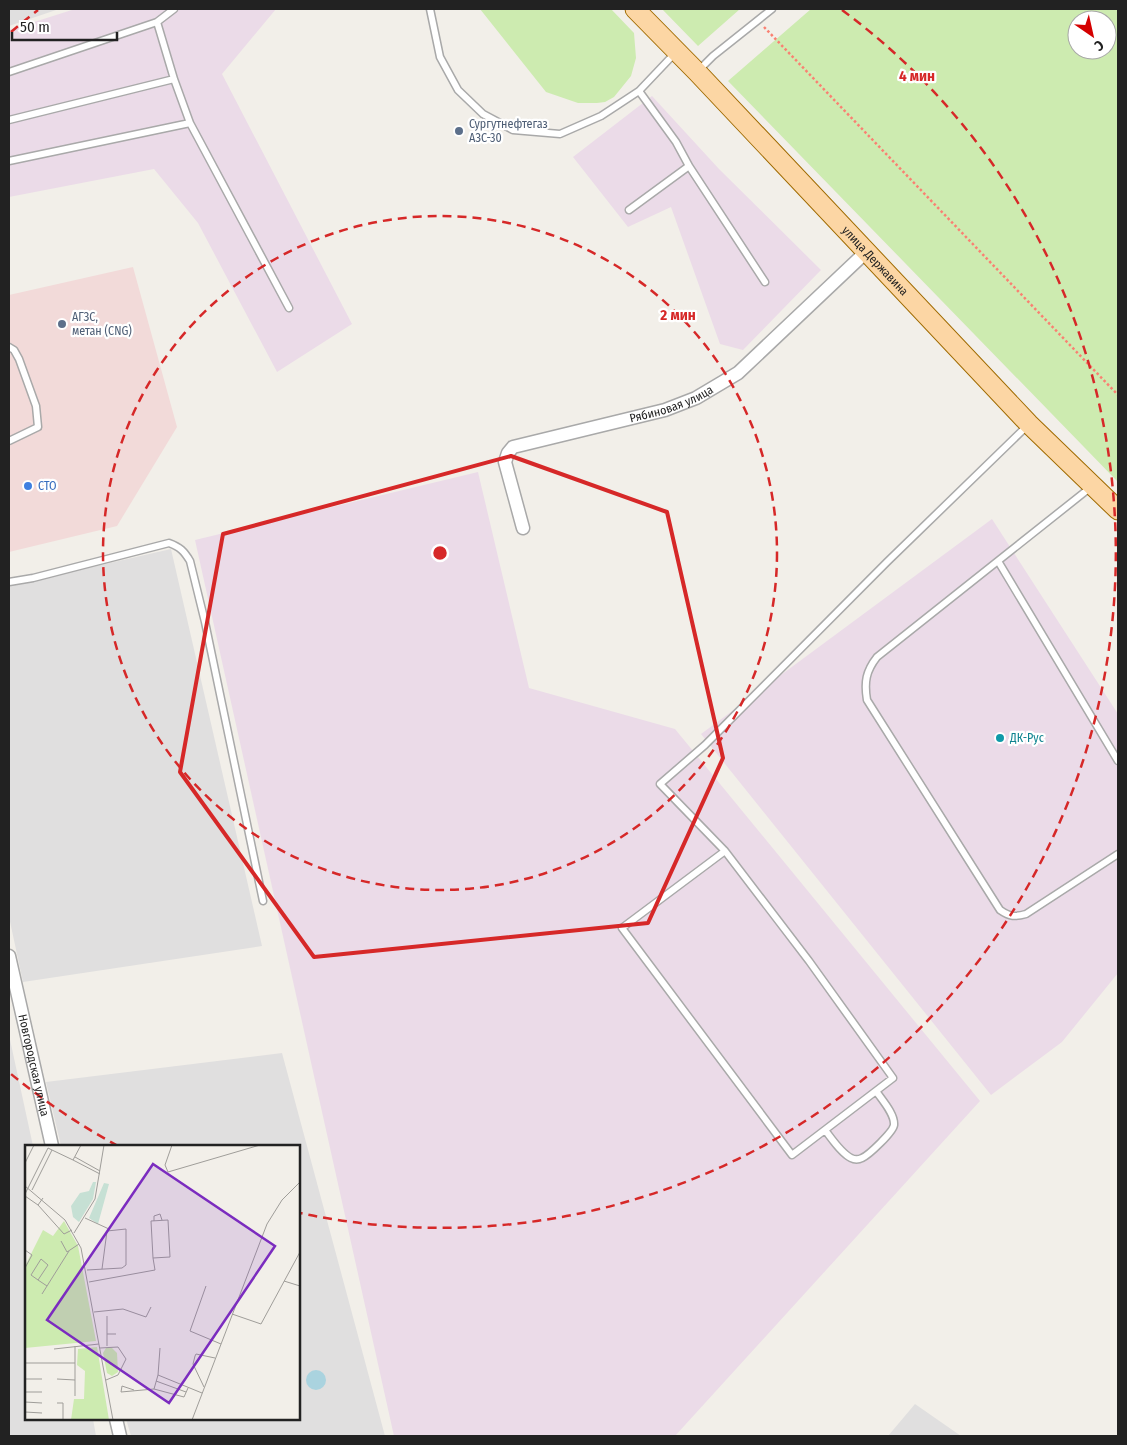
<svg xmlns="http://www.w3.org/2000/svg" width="1127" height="1445" viewBox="0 0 1127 1445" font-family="'Fira Sans Condensed',sans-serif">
<rect width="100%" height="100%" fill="#f2efe9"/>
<path fill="#e0dfdf" d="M 9,9 L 59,9 L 9,26 Z
M 171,549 L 262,946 L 23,982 L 9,917 L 9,586 Z
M 9,1035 L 33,1146 L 26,1146 L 26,1419 L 93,1419 L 96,1436 L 9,1436 Z
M 282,1053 L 385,1436 L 131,1436 L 126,1419 L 299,1419 L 299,1146 L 61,1146 L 46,1082 Z
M 915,1404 L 961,1436 L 888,1436 Z"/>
<path fill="#f2dad9" d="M 133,267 L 177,427 L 117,526 L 9,552 L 9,295 Z"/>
<path fill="#ebdbe8" d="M 75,9 L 276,9 L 222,74 L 352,324 L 277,372 L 198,223 L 154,169 L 9,197 L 9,30 Z
M 652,96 L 719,169 L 821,270 L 743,350 L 720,344 L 671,207 L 628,227 L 573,157 Z
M 478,472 L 529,688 L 675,729 L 980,1101 L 675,1436 L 394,1436 L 195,540 Z
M 992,519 L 1118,714 L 1118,973 L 1062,1042 L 991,1095 L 701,734 Z"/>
<path fill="#cdebb0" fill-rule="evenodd" d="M 480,9 L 611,9 L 634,33 L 636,58 L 631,76 L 614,97 L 605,102 L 597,103 L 578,103 L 546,92 Z
M 662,9 L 740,9 L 698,46 Z
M 811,9 L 1118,9 L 1118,482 L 728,81 ZM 1077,20 L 1107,20 L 1107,50 L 1077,50 Z"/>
<path fill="#aad3df" d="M306 1380a10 10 0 1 1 20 0a10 10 0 1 1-20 0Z"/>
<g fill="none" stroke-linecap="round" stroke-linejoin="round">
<g stroke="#a9a9a9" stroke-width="9">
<path id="service" d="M 174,9 L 157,22 L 174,79 L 190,123
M 430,9 L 440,57 L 458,90 L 483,114 L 513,130 L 560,134 L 601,116 L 639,91 L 676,52
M 698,71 L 713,56 L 772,9
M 9,72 L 157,22
M 9,120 L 174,79
M 9,161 L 190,123 L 289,308
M 689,166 L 765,282
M 629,210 L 689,166 L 676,142 L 639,91
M 9,347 L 14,350 L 19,359 L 36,406 L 38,427 L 9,441
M 1091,487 L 877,657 C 866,671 864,682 867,700 L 1000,910 C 1010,917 1015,917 1026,914 L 1118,854
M 998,561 L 1118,761
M 9,582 L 33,578 L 169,543 C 180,547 184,551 190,561 L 205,622 L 263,901
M 725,851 L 622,928 L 792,1155 L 893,1078 L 809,961 L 725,851 L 660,784 L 705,745 L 887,562 L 1028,425
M 825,1130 C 832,1139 841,1153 851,1158 C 855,1160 858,1160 862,1158 C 869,1155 893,1132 894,1125 C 895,1114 882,1100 876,1091"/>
</g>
<g stroke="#a9a9a9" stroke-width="15">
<g id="minor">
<path id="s1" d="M 523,528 L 505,462 L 508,453 L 513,447 L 665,410 L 696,398 L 738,373 L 866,252"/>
<path id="s2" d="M 9,956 L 52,1146"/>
<path d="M 116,1419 L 120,1436"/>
</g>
</g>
<g stroke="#a06b00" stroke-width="21">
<g id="primary">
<path id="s3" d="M 635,9 L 697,72 L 1029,424 L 1118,510"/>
</g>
</g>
<path stroke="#fa8072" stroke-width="2.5" stroke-dasharray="2.5 2.5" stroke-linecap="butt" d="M 764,27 L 1118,395"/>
<use href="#service" stroke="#fff" stroke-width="6"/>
<use href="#minor" stroke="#fff" stroke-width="12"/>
<use href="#primary" stroke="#fcd6a4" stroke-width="19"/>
</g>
<path fill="none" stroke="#d62828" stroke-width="4" stroke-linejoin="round" d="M 511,456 L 667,512 L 723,758 L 648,923 L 314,957 L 180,772 L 223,534 Z"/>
<g fill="none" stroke="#d62828" stroke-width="2.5" stroke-dasharray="9 6">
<circle cx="440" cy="553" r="337"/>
<path d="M118 1146A675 675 0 0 1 11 1074M11 32A675 675 0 0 1 38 10M842 10A675 675 0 0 1 300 1213"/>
</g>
<g fill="#5c6f8a" stroke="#fff" stroke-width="2">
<circle cx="459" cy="131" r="5"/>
<circle cx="62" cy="324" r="5"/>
</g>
<circle fill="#3f7fe0" stroke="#fff" stroke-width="2" cx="28" cy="486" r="5"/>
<circle fill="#0f9aa8" stroke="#fff" stroke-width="2" cx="1000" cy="738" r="5"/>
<g text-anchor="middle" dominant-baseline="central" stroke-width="4.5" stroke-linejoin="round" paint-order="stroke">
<g font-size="12" fill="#4e5e75" stroke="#fff" text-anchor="start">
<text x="469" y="124">Сургутнефтегаз<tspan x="469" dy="14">АЗС-30</tspan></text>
<text x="72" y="317">АГЗС,<tspan x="72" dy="14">метан (CNG)</tspan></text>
</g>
<g font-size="12" fill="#222" stroke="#fff">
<text stroke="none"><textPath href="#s3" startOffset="348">улица Державина</textPath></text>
<text stroke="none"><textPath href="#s1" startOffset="250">Рябиновая улица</textPath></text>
<text stroke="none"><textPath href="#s2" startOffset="112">Новгородская улица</textPath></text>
</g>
<g font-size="12" fill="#366cbe" stroke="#fff" text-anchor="start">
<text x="38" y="486">СТО</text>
</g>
<g font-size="12" fill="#0d838f" stroke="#fff" text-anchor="start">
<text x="1010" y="738">ДК-Рус</text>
</g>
</g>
<g transform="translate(25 1145)">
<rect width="275" height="275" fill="#f2efe9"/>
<path d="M 39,76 L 53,101 L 71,196 L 0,203 L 0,121 L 18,85 L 28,91 ZM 72,202 L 84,275 L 46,275 L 49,254 L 59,254 L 60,226 L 52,220 L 53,204 ZM 81,203 L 87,203 L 92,208 L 93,227 L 87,231 L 82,228 L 78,208 Z" fill="#cdebb0"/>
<path d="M 68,37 L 71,37 L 68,54 L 54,77 L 48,72 L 46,61 L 55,48 L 64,46 ZM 79,38 L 84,39 L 73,79 L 64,73 Z" fill="#c6e0d4"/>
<path fill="none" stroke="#9f9d99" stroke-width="1" d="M 135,0 L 154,0M 147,0 L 140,20 L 143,27 L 235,0M 27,5 L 48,15 L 56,0M 50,12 L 75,26M 48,15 L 75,29M 0,18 L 9,0M 0,41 L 40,75 L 56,103 L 88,275M 7,45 L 27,5 L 23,3M 0,49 L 23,3M 0,51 L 13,60 L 18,53M 13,60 L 39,89 L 47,85M 60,73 L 84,84M 129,76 L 129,71 L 135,69 L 137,75M 49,88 L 70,54 L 79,0M 36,96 L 42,107 L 54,99M 0,105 L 7,110 L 0,123M 62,125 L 97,123 L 101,120 L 101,84 L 82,86 L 77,124M 13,135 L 6,130 L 16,114 L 23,120 L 13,135 L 22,141M 259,136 L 275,141M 64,137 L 130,125 L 128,113 L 126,76 L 143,75 L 145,112 L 128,113M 181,141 L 165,186 L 196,199M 17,149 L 44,106M 69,167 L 98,164 L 121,172 L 126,162M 207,169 L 236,179 L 275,107M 82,189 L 82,171M 82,201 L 82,189 L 91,189M 75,203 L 93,202 L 101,214 L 93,230 L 81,235M 135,203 L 133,230 L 177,248M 29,204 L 74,199M 0,218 L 50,218 L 50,201M 50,218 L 50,251M 0,234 L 17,234M 32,234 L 50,235M 131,236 L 161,247M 179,242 L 168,219 L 170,211 L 171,209 L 190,213M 129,244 L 159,252 L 163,243M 109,245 L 97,241 L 96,247 L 129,244 L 133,230M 0,247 L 17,247M 0,257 L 17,258M 32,258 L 38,258 L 38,275M 0,267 L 17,268M 167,275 L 242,79 L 257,55 L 275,37"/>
<path fill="#7b2cbf" fill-opacity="0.15" stroke="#7b2cbf" stroke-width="2.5" d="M 128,19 L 250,101 L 144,258 L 22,175 Z"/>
<rect width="275" height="275" fill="none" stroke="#222" stroke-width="2.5"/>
</g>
<circle cx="440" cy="553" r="8" fill="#d62828" stroke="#fff" stroke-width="2.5"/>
<g font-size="15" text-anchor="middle" font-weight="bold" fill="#d62828" stroke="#fff" stroke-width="4.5" stroke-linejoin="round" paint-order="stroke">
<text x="917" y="81">4 мин</text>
<text x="678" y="320">2 мин</text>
</g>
<rect width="1127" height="1445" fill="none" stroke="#222222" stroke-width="20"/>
<g transform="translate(1092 35) rotate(146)"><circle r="24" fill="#ffffff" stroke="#a7a7a7"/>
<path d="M0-4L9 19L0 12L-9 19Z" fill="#d40000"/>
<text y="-8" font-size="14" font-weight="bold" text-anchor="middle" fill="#222222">С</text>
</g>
<path d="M12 32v8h105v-8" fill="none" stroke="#222222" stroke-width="2.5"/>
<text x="20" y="32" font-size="15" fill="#222222" stroke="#ffffff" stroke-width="4" paint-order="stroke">50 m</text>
</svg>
